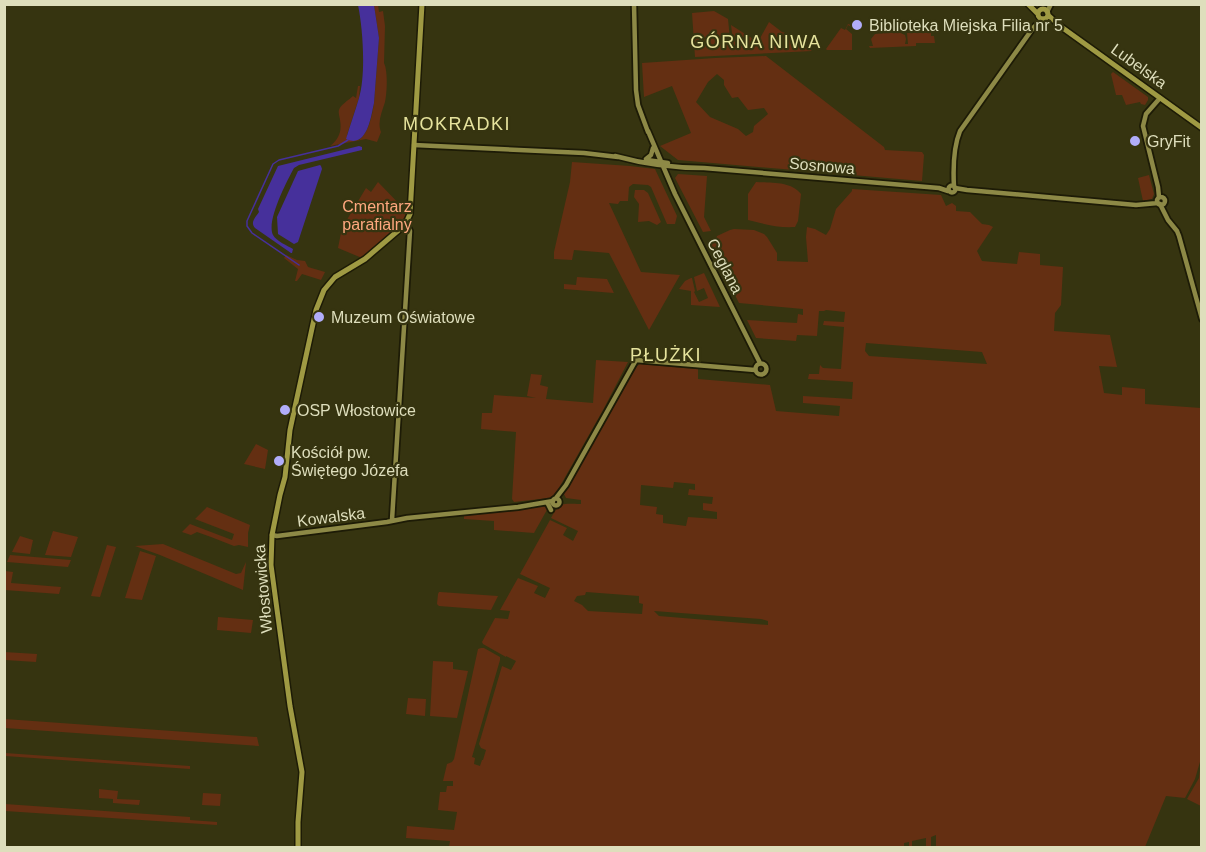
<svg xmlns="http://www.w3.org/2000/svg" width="1206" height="852" viewBox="0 0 1206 852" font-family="Helvetica,sans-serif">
<rect width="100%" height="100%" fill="#363410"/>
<path fill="#642f12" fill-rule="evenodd" d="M 374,5 L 378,5 L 379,12 L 383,11 L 385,26 L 384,63 C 388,71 387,93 385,102 C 382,112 377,122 381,132 L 377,142 L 366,139 L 330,146 C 339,139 342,131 340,120 C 340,118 338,113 339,110 C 340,105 349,100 353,96 L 356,98 L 358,86 L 360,86 L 359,98 L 347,135 L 359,140 C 369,132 372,116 374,103 L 379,38 Z
M 714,11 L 728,19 L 731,49 L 734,49 L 731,25 L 758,42 L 769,22 L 782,32 L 789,34 L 812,51 L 695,57 L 692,13 Z
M 848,24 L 854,26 L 853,28 L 848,25 L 846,29 L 852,34 L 852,50 L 827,50 L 826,49 L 841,28 L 845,30 Z
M 898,32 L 905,35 L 906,39 L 905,44 L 908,44 L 907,33 L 931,33 L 931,36 L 934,36 L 935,43 L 916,43 L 916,46 L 870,48 L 869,46 L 873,46 L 871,39 L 875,34 Z
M 766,56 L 884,147 L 885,150 L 922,152 L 924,155 L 922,181 L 678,160 L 660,146 L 691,133 L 672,86 L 644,97 L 642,63 L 715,58 ZM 717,74 L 724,80 L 724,85 L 732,98 L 738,97 L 748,110 L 764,108 L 768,114 L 754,126 L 753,132 L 746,136 L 738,129 L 710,117 L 696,102 L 708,82 Z
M 1113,72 L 1148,97 L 1148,100 L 1145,105 L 1141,104 L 1140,102 L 1126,105 L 1122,95 L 1116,95 L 1111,74 Z
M 572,162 L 630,166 L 655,169 L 677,216 L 675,224 L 667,224 L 651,187 L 648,185 L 633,184 L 629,187 L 628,201 L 620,201 L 618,204 L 609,203 L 641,272 L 680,275 L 649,330 L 609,253 L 574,250 L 572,260 L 554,259 L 554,252 L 570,182 Z
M 678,174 L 707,176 L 704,217 L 711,231 L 703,232 L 675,178 Z
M 1149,175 L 1154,194 L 1152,199 L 1143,201 L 1138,178 Z
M 378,182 L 406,211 L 405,217 L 400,223 L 365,256 L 362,258 L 338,248 L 342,228 L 366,188 L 371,192 Z
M 756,182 C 771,183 791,181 801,194 L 798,221 L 795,227 C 777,228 765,224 748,220 L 748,194 Z
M 852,189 L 941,195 L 946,206 L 952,203 L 956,206 L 956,211 L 970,212 L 982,224 L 989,225 L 993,227 L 977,251 L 982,261 L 1017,264 L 1019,252 L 1040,254 L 1040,265 L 1063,267 L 1061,305 L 1055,313 L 1054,331 L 1110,335 L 1117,367 L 1099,366 L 1104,393 L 1122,395 L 1122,387 L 1145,389 L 1145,404 L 1201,408 L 1202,755 L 1195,779 L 1185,798 L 1166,796 L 1145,847 L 936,847 L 936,835 L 931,837 L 931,848 L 926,847 L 926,838 L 912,841 L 912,848 L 909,847 L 909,842 L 904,843 L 904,848 L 442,848 L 449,847 L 450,841 L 406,838 L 407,826 L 454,830 L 457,812 L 438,810 L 440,792 L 446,792 L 447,786 L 453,786 L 453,781 L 443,781 L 447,764 L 452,762 L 454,759 L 478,649 L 481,648 L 484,648 L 500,657 L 500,660 L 472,757 L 475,758 L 474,764 L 480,766 L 482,760 L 483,760 L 486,750 L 481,748 L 479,744 L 502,666 L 511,670 L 516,661 L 506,656 L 506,657 L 483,644 L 482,642 L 495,618 L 508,619 L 510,611 L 500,610 L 518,578 L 538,586 L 534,593 L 545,598 L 550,588 L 520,574 L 550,520 L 567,528 L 563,535 L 573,541 L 578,531 L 551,518 C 560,501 563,504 581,504 L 581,500 L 566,498 L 564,494 L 637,366 L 640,364 L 698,369 L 698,379 L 770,385 L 776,411 L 839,416 L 840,406 L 803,403 L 803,396 L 852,399 L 853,382 L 808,379 L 809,374 L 819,374 L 820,365 L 823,368 L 841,369 L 844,327 L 823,325 L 824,321 L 844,322 L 845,312 L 826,310 L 824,311 L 819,311 L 817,336 L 797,335 L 796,341 L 756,338 L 747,320 L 797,323 L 798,314 L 803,315 L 803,309 L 739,303 L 709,243 L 716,239 L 717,236 L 730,230 L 734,229 L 754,230 L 764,234 L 767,237 L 777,253 L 777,261 L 808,262 L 806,237 L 807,227 L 815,229 L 826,235 L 830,229 L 836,209 L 852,191 ZM 866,343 L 982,352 L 987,364 L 869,356 L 865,351 ZM 674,482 L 695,484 L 695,490 L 689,489 L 688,495 L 713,497 L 712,504 L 703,503 L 703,510 L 717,512 L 717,519 L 688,517 L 686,526 L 663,523 L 663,515 L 656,514 L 657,507 L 640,505 L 641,485 L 673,488 ZM 586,592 L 639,596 L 639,603 L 643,604 L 642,614 L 588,611 L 582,605 L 574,601 L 577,596 L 585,595 ZM 654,611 L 761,619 L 768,621 L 768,625 L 659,616 Z
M 635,190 L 644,190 L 648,193 L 661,222 L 657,225 L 649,221 L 638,222 L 639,204 L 634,197 Z
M 286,255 L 297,260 L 305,261 L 308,267 L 325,272 L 321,280 L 302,274 L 297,281 L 295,281 L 298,269 L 284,258 Z
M 704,273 L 720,307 L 691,305 L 691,291 L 679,289 L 685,281 L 691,278 L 692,278 L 695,291 L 694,292 L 699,302 L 708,298 L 704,288 L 697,291 L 694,277 Z
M 577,277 L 607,279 L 614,293 L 564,289 L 564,284 L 576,285 Z
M 596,360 L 628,362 L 603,410 L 555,495 L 549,498 L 514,502 L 512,499 L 516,432 L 481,429 L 482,413 L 492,413 L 494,395 L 536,398 L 527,396 L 531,374 L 542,375 L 540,385 L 548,387 L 546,399 L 593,403 Z
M 256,444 L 268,450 L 265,469 L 244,464 Z
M 546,506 L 548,508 L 534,533 L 494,530 L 494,521 L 464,519 L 464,516 Z
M 207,507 L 250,525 L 248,533 L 248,547 L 239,545 L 234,546 L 211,537 L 197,532 L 191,535 L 182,532 L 190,524 L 232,540 L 234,534 L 195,519 Z
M 53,531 L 78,537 L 71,557 L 45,555 Z
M 20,536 L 33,540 L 30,554 L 12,552 Z
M 163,544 L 236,574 L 241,573 L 246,562 L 243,590 L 160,555 L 135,546 Z
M 107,545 L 116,547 L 100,597 L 91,596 Z
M 140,551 L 156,556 L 142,600 L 125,598 Z
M 10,555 L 71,560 L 68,567 L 7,562 Z
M 5,571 L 13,572 L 11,583 L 61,587 L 59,594 L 5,590 Z
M 439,592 L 440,592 L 498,596 L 491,610 L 439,606 L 437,604 L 438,594 Z
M 218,617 L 253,620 L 251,633 L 217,630 Z
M 4,652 L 37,654 L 36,662 L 5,660 Z
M 433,661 L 453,662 L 453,669 L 468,671 L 457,718 L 430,716 Z
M 408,698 L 426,699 L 425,716 L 406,714 Z
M 5,719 L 257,737 L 259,746 L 5,728 Z
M 5,753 L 190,766 L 190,769 L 5,756 Z
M 1201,762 L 1201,806 L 1187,799 L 1199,778 Z
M 99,789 L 118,791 L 117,799 L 140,800 L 139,805 L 113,803 L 113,799 L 99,798 Z
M 203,793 L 221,794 L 220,806 L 202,805 Z
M 5,804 L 190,817 L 190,820 L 217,822 L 217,825 L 5,811 Z"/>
<path fill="#46309b" d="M 358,5 L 374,5 L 379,38 L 374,103 C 371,117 367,149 346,139 C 350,125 355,112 359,98 C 366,75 363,29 358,5 Z
M 359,146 L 362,147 L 362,150 L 299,165 L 294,168 C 287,181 266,221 273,235 C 276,241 288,246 293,249 L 292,253 L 291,253 L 255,228 C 250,222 255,218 259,212 L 258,209 L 278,166 Z
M 320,165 L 321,166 L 322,169 L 298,242 L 294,244 L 278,234 L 277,217 L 298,171 Z"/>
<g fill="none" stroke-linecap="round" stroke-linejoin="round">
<path stroke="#46309b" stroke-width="1.5" d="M 299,265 L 252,233 L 247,226 L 247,221 L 273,164 L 279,160 L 338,146 L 348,140"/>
<g stroke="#1d1b06" stroke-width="8">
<path id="tertiary" d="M 634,4 L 636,90 L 638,105 L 648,132
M 1047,12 L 1051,4
M 648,131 L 675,194 L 760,363
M 414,145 L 584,153 L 618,157
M 615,156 C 644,164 674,168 704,168 L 939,188 L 948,191
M 646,159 L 651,155 L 653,148
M 647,160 L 668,163
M948.5 189a3.5 3.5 0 1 1 7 0a3.5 3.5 0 1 1-7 0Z
M 954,187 C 953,169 953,148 960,131 L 1033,28 L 1043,19
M 955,188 L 967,190 L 1136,205 L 1158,203
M 1159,197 L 1158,187 L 1143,126 L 1146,114 L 1160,98
M1157 201a4 4 0 1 1 8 0a4 4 0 1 1-8 0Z
M 1160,204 L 1168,220 L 1177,231 L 1179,236 L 1202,319
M755.5 369a5.5 5.5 0 1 1 11 0a5.5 5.5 0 1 1-11 0Z
M 556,498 L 566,485 L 636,360 L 755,370
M552.5 502a3.5 3.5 0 1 1 7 0a3.5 3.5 0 1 1-7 0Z
M 548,504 L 551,510
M 392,520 L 410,231 L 406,223
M 272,535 L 277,536 L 387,522 L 407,518 L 518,507 L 553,501"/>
</g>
<g stroke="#1d1b06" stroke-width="8">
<path id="secondary" d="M 1028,4 L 1038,14
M1038 14a5 5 0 1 1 10 0a5 5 0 1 1-10 0Z
M 1048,15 L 1060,26 L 1202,128
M 298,848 L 298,822 L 302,772 L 290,706 L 271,565 L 272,535 L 280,495 L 285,477 L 290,430 L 316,310 L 324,290 L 335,277 L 365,259 L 400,229 L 406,223 L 410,214 L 422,4"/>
</g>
<use href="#tertiary" stroke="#8d8946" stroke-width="4.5"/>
<use href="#secondary" stroke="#9f9a43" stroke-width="5"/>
</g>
<g fill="#b1adfa" stroke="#363410" stroke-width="2">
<circle cx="857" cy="25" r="6"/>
<circle cx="1135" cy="141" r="6"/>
<circle cx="319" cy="317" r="6"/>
<circle cx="285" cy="410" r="6"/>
<circle cx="279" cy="461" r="6"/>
</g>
<g text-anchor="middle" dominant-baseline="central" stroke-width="4.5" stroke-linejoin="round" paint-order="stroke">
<g font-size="16" fill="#dedebc" stroke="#363410" text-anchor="start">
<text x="869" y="25">Biblioteka Miejska Filia nr 5</text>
<text x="1147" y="141">GryFit</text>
<text x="331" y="317">Muzeum Oświatowe</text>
<text x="297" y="410">OSP Włostowice</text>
<text x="291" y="452">Kościół pw.<tspan x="291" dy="18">Świętego Józefa</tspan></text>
</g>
<g font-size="16" fill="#dedebc" stroke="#363410">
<text transform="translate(1139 66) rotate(36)">Lubelska</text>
<text transform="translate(822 166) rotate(5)">Sosnowa</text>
<text transform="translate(725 266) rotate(63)">Ceglana</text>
<text transform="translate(331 517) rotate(-7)">Kowalska</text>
<text transform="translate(263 589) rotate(-95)">Włostowicka</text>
</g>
<g font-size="16" fill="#ffa87f" stroke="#363410">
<text x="377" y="206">Cmentarz<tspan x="377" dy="18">parafialny</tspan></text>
</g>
<g font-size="18" letter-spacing="1.5" fill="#e6e39d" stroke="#363410">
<text x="756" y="42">GÓRNA NIWA</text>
<text x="457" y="124">MOKRADKI</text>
<text x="666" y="355">PŁUŻKI</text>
</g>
</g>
<rect width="1206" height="852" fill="none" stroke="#dedebc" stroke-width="12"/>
</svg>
